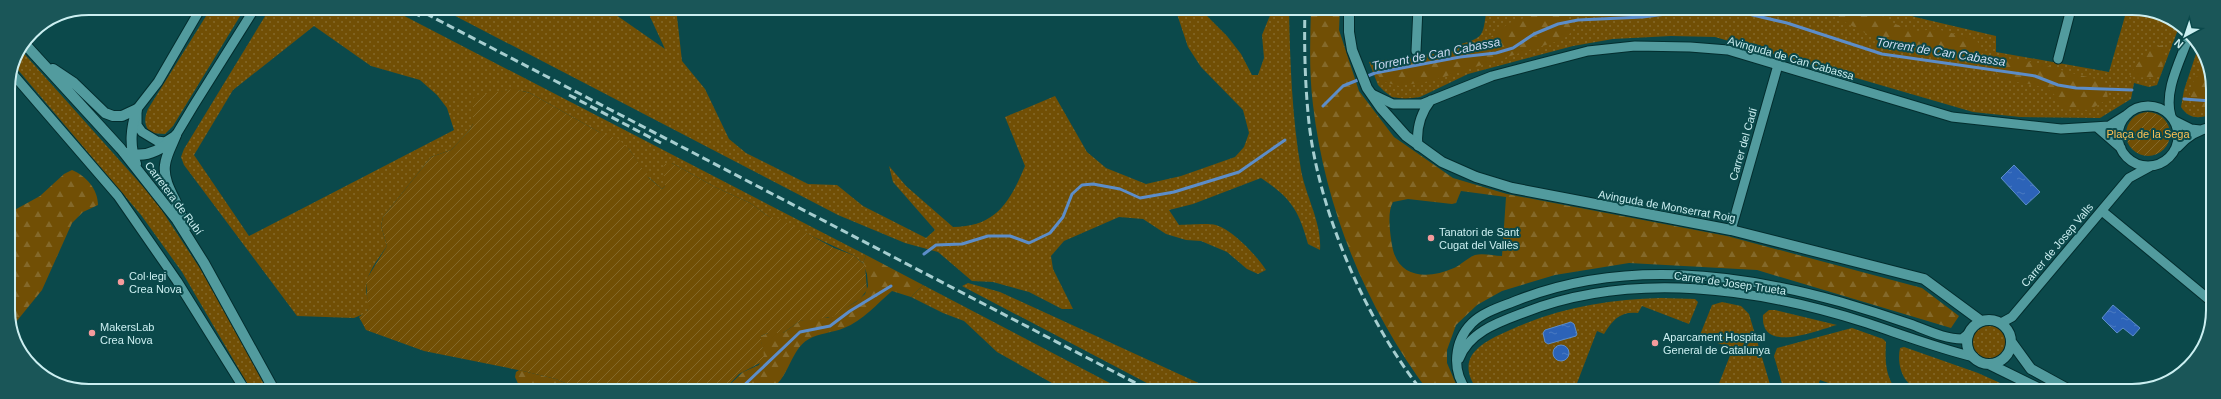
<svg xmlns="http://www.w3.org/2000/svg" width="2221" height="399" viewBox="0 0 2221 399" font-family="Helvetica,sans-serif">
<defs>
<pattern id="grass-dots" width="8" height="8" patternUnits="userSpaceOnUse"><rect width="8" height="8" fill="#714f05"/><path d="M2 2h.1M6 6h.1" fill="none" stroke="#84692a" stroke-width="1.8" stroke-linecap="round"/></pattern>
<pattern id="forest-firs" width="22" height="20" patternUnits="userSpaceOnUse"><rect width="22" height="20" fill="#714f05"/><path d="M5 1l3.5 6h-7zM16 11l3.5 6h-7z" fill="#84692a"/></pattern>
<pattern id="garden-furrows" width="10" height="10" patternUnits="userSpaceOnUse"><rect width="10" height="10" fill="#714f05"/><path d="M-1 1l2-2M0 10L10 0M9 11l2-2" fill="none" stroke="#84692a"/></pattern>
<pattern id="water-ripples" width="26" height="14" patternUnits="userSpaceOnUse"><rect width="26" height="14" fill="#2c63b8"/><path d="M2 4q2-2 4 0t4 0M15 11q2-2 4 0t4 0" fill="none" stroke="#497ac2"/></pattern>
</defs>
<rect width="100%" height="100%" fill="#0b494b"/>
<path fill="url(#grass-dots)" fill-rule="evenodd" d="M 211,8 L 245,8 L 173,126 L 165,134 L 150,133 C 144,124 144,119 148,109 Z
M 270,8 L 389,8 L 866,255 L 863,263 L 853,255 L 768,216 L 750,203 L 715,187 L 672,163 L 665,177 L 665,186 L 662,189 L 646,175 L 629,149 L 530,93 C 509,86 493,94 473,103 L 473,124 L 469,131 L 451,150 L 431,157 L 383,217 L 381,226 L 387,246 C 379,258 366,273 366,289 C 366,298 372,305 366,313 L 354,318 L 297,316 L 184,165 L 181,157 L 184,149 ZM 314,26 L 371,66 L 420,80 L 437,95 L 447,108 L 454,130 L 249,236 L 194,155 L 233,90 Z
M 440,8 L 606,8 L 665,49 L 646,8 L 676,8 L 682,61 L 705,89 L 729,139 L 746,153 L 808,184 L 837,185 L 863,206 L 926,238 L 935,230 L 893,182 L 889,166 L 906,186 L 953,227 C 996,227 1010,202 1025,166 L 1005,117 L 1055,96 L 1087,152 L 1106,168 L 1146,184 L 1181,176 L 1235,157 L 1244,147 L 1249,133 L 1243,110 L 1201,67 L 1188,47 L 1175,8 L 1199,8 L 1227,36 L 1241,54 L 1252,75 L 1258,75 L 1264,58 L 1262,35 L 1273,8 L 1289,8 C 1290,63 1292,116 1301,170 C 1306,197 1322,223 1320,250 L 1308,244 C 1299,210 1290,197 1261,178 L 1193,204 L 1169,210 L 1179,225 C 1188,225 1207,223 1216,225 C 1234,231 1256,255 1266,270 L 1258,274 L 1247,269 L 1227,252 L 1201,241 L 1186,240 L 1166,234 L 1143,219 L 1119,217 L 1064,241 L 1051,256 L 1053,269 L 1073,309 L 1062,309 L 1029,292 L 993,282 L 972,281 L 938,252 L 905,243 L 838,215 Z
M 1487,8 L 1892,9 L 1915,17 L 1996,36 L 1996,52 L 2109,72 L 2127,9 L 2143,9 L 2179,27 L 2157,85 L 2149,87 L 2134,83 L 2131,99 L 2100,118 L 2020,117 L 1973,112 L 1715,37 L 1671,36 L 1613,39 L 1573,46 L 1468,74 L 1420,97 L 1405,99 L 1392,97 L 1384,91 L 1378,85 L 1369,62 L 1456,51 L 1458,45 C 1486,37 1482,36 1487,8 Z
M 2198,48 L 2211,73 L 2212,115 C 2198,118 2190,120 2181,107 L 2184,90 Z
M 20,49 L 155,200 L 201,270 L 268,390 L 251,390 L 182,272 L 141,215 L 13,64 Z
M 968,283 L 1000,292 L 1216,391 L 1162,391 L 962,286 Z
M 923,285 L 1125,391 L 1066,391 L 997,352 L 964,321 L 943,313 L 911,297 Z
M 1661,298 L 1695,299 L 1698,302 L 1689,324 L 1642,306 L 1638,313 C 1621,311 1613,319 1604,334 L 1597,331 L 1574,391 L 1478,391 C 1453,357 1482,342 1510,330 C 1558,308 1609,299 1661,298 Z
M 1722,302 L 1741,306 L 1749,314 L 1772,391 L 1716,391 L 1733,348 L 1702,338 L 1700,335 L 1712,305 Z
M 1769,310 L 1775,310 L 1837,325 C 1817,330 1760,355 1763,315 Z
M1972 342a17 17 0 1 1 34 0a17 17 0 1 1-34 0Z
M 1852,328 L 1883,339 L 1886,342 C 1885,361 1885,376 1897,391 L 1851,391 L 1820,380 L 1816,391 L 1784,391 L 1774,356 L 1777,348 Z
M 1904,347 L 1978,373 L 2018,391 L 1948,391 L 1931,385 L 1929,391 C 1905,391 1896,368 1900,348 Z"/>
<path fill="url(#forest-firs)" fill-rule="evenodd" d="M 1311,8 L 1340,8 L 1339,30 L 1359,91 L 1394,137 L 1453,178 L 1507,194 L 1727,236 L 1922,288 L 1959,316 L 1951,328 L 1757,270 L 1629,263 L 1555,275 L 1502,291 L 1477,305 L 1456,325 L 1447,350 L 1447,363 L 1459,391 L 1428,391 C 1366,308 1325,208 1313,105 C 1309,73 1310,41 1311,8 ZM 1461,191 L 1506,197 L 1502,256 C 1494,256 1483,253 1475,255 C 1467,258 1461,265 1454,268 C 1427,280 1397,278 1392,245 C 1390,233 1387,212 1393,202 L 1408,199 L 1452,204 L 1456,203 Z
M 1548,9 C 1562,9 1567,17 1573,29 L 1568,36 L 1555,42 L 1431,81 L 1399,86 L 1381,81 L 1375,68 L 1380,65 L 1426,58 L 1483,43 L 1509,23 L 1537,14 Z
M 1814,9 L 1873,9 L 1892,23 L 1916,31 L 1937,29 L 1977,40 L 1982,53 L 1977,59 L 1948,53 L 1905,49 L 1880,41 L 1828,13 Z
M 2163,45 L 2164,61 L 2157,78 L 2130,77 C 2135,64 2150,46 2163,45 Z
M 2017,59 C 2047,65 2075,75 2105,81 L 2108,99 L 2089,110 L 2061,109 C 2059,105 2059,100 2056,97 C 2046,80 2011,87 1996,73 L 2001,61 Z
M 2205,61 L 2211,73 L 2212,110 C 2198,110 2185,100 2192,85 C 2195,76 2201,75 2201,65 Z
M 72,170 C 86,176 98,189 98,205 L 83,212 L 72,223 L 42,290 L 16,322 L 16,330 L 30,362 L 10,326 L 9,213 L 40,196 L 64,174 Z
M 866,255 L 923,285 L 911,297 L 892,291 C 878,303 862,321 844,328 C 832,333 819,333 809,339 C 788,350 789,387 763,391 C 751,392 736,391 723,391 L 743,372 L 759,365 C 767,349 760,350 761,336 L 768,333 L 783,333 L 800,321 L 812,318 L 828,318 L 856,302 L 865,294 L 868,286 L 867,274 L 863,263 Z
M 519,370 L 556,379 L 574,387 L 596,390 L 521,390 L 515,377 L 516,372 Z"/>
<path fill="url(#garden-furrows)" d="M 514,89 L 530,93 L 599,132 L 617,138 L 629,149 L 649,178 L 662,189 L 665,186 L 663,168 L 665,164 L 672,163 L 715,187 L 750,203 L 768,216 L 780,219 L 834,248 L 853,255 L 865,265 L 867,290 L 860,299 L 832,317 L 800,321 L 783,333 L 768,333 L 761,336 C 760,345 767,353 762,362 L 739,374 L 723,391 L 596,390 L 574,387 L 556,379 L 523,371 L 424,351 L 366,330 L 359,317 L 368,310 L 366,280 L 387,246 L 381,226 L 383,217 L 431,157 L 451,150 L 469,131 L 473,124 L 473,99 L 476,96 Z
M2126 134a22 22 0 1 1 44 0a22 22 0 1 1-44 0Z"/>
<path fill="url(#water-ripples)" stroke="#5c8dc9" d="M 2014,165 L 2040,192 L 2026,205 L 2001,178 Z
M 2113,305 L 2140,328 L 2133,336 L 2123,328 L 2117,333 L 2102,318 Z
M 1571,322 L 1574,324 L 1577,334 L 1576,336 L 1548,344 L 1545,342 L 1543,333 L 1545,330 Z
M1553 353a8 8 0 1 1 16 0a8 8 0 1 1-16 0Z"/>
<g fill="none" stroke-linecap="round" stroke-linejoin="round">
<path stroke="#5c8dc9" stroke-width="3" d="M 1727,9 L 1787,23 L 1882,54 L 2035,76 L 2058,85 L 2076,88 L 2132,90
M 2184,99 L 2211,101
M 1323,106 L 1343,86 L 1375,73 L 1460,57 L 1496,53 L 1513,48 L 1534,34 L 1558,24 L 1578,20 L 1643,17 L 1666,14 L 1679,9
M 924,254 L 936,245 L 962,244 L 988,236 L 1010,236 L 1029,243 L 1050,233 L 1063,217 L 1072,194 L 1082,185 L 1093,184 L 1120,189 L 1140,198 L 1174,192 L 1239,172 L 1285,140
M 738,391 L 800,332 L 830,326 L 850,311 L 891,286"/>
<g stroke="#032d2e" stroke-width="11">
<path id="street" d="M 201,8 L 158,82 L 137,109 L 137,125 L 142,132 L 157,141 L 165,142 L 176,135 L 194,105 L 255,8
M 1416,51 L 1418,8
M 2058,59 L 2071,9
M 11,72 L 118,196 L 177,281 L 245,390
M 1372,94 L 1393,104 L 1422,104 L 1492,76 L 1588,51 L 1635,46 L 1690,47 L 1728,50 L 1952,117 L 2061,129 L 2109,126 L 2128,114
M2118 136a30 30 0 1 1 60 0a30 30 0 1 1-60 0Z
M 2171,116 C 2163,90 2182,58 2190,33
M 2175,121 L 2191,129 L 2200,130
M 2098,128 L 2121,148
M 1418,146 C 1416,128 1420,114 1431,100
M 2178,147 C 2187,136 2197,130 2212,127
M 2102,211 L 2212,302
M 1731,230 L 1778,65
M 2001,323 L 2012,317 L 2129,178 L 2151,166
M 1459,359 C 1469,332 1499,322 1523,313 C 1632,270 1758,288 1867,323 C 1903,335 1937,348 1974,357
M 1467,391 C 1451,370 1454,341 1472,323 C 1484,311 1504,306 1518,300 C 1622,259 1737,273 1841,302 C 1865,309 1887,316 1910,324 C 1927,330 1944,339 1962,339 L 1968,334"/>
</g>
<g stroke="#032d2e" stroke-width="12">
<path id="secondary" d="M 1349,8 L 1349,32 L 1352,50 L 1367,88 L 1381,108 L 1406,136 L 1442,162 L 1476,177 L 1512,188 L 1731,230 L 1924,279 L 1981,321
M 24,43 L 121,149 L 177,220 L 204,263 L 274,390
M 53,69 L 74,83 L 105,113 L 113,116 L 122,116 L 137,109
M 176,135 C 172,145 166,155 165,165 C 162,187 183,206 185,228
M 128,153 C 145,158 160,151 173,139
M 136,164 C 129,145 131,128 137,109
M1967 342a22 22 0 1 1 44 0a22 22 0 1 1-44 0Z
M 2012,343 L 2031,369 L 2071,391
M 1989,364 L 2044,391"/>
</g>
<use href="#street" stroke="#529b9e" stroke-width="9"/>
<use href="#secondary" stroke="#529b9e" stroke-width="10"/>
<path stroke="#a6ced0" stroke-width="3" stroke-dasharray="8 4" stroke-linecap="butt" d="M 404,8 L 420,16
M 415,8 L 1151,391
M 1305,8 C 1304,47 1305,85 1309,123 C 1319,212 1366,321 1422,391
M 569,95 L 661,143"/>
</g>
<g fill="#f59b9c" stroke="#0b494b" stroke-width="1.5">
<circle cx="1431" cy="238" r="4"/>
<circle cx="121" cy="282" r="4"/>
<circle cx="92" cy="333" r="4"/>
<circle cx="1655" cy="343" r="4"/>
</g>
<g text-anchor="middle" dominant-baseline="central" stroke-width="4" stroke-linejoin="round" paint-order="stroke">
<g font-size="11" fill="#cceff1" stroke="#0b494b">
<text transform="translate(1791 58) rotate(16)">Avinguda de Can Cabassa</text>
<text transform="translate(1743 144) rotate(-74)">Carrer del Cadí</text>
<text transform="translate(174 198) rotate(53)">Carretera de Rubí</text>
<text transform="translate(1667 206) rotate(10)">Avinguda de Monserrat Roig</text>
<text transform="translate(2057 245) rotate(-50)">Carrer de Josep Valls</text>
<text transform="translate(1730 283) rotate(8)">Carrer de Josep Trueta</text>
</g>
<g font-size="11" fill="#fdc054" stroke="#0b494b">
<text x="2148" y="134">Plaça de la Sega</text>
</g>
<g font-size="11" fill="#cceff1" stroke="#0b494b" text-anchor="start">
<text x="1439" y="232">Tanatori de Sant<tspan x="1439" dy="13">Cugat del Vallès</tspan></text>
<text x="129" y="276">Col·legi<tspan x="129" dy="13">Crea Nova</tspan></text>
<text x="100" y="327">MakersLab<tspan x="100" dy="13">Crea Nova</tspan></text>
<text x="1663" y="337">Aparcament Hospital<tspan x="1663" dy="13">General de Catalunya</tspan></text>
</g>
<g font-size="12" font-style="italic" fill="#cedcf3" stroke="#0b494b">
<text transform="translate(1941 52) rotate(9)">Torrent de Can Cabassa</text>
<text transform="translate(1436 54) rotate(-11)">Torrent de Can Cabassa</text>
</g>
</g>
<path d="M0 0H2221V399H0ZM89 15H2132A74 74 0 0 1 2206 89V310A74 74 0 0 1 2132 384H89A74 74 0 0 1 15 310V89A74 74 0 0 1 89 15Z" fill="#1a5658" fill-rule="evenodd"/>
<path fill="none" stroke="#cceff1" stroke-width="2" d="M89 15H2132A74 74 0 0 1 2206 89V310A74 74 0 0 1 2132 384H89A74 74 0 0 1 15 310V89A74 74 0 0 1 89 15Z"/>
<g transform="translate(2185 36) rotate(220)" stroke="#0b494b" stroke-width="3" paint-order="stroke">
<path d="M0-3L7 15L0 10L-7 15Z" fill="#cceff1"/>
<text y="-6" font-size="11" font-weight="bold" text-anchor="middle" fill="#cceff1">N</text>
</g>
</svg>
